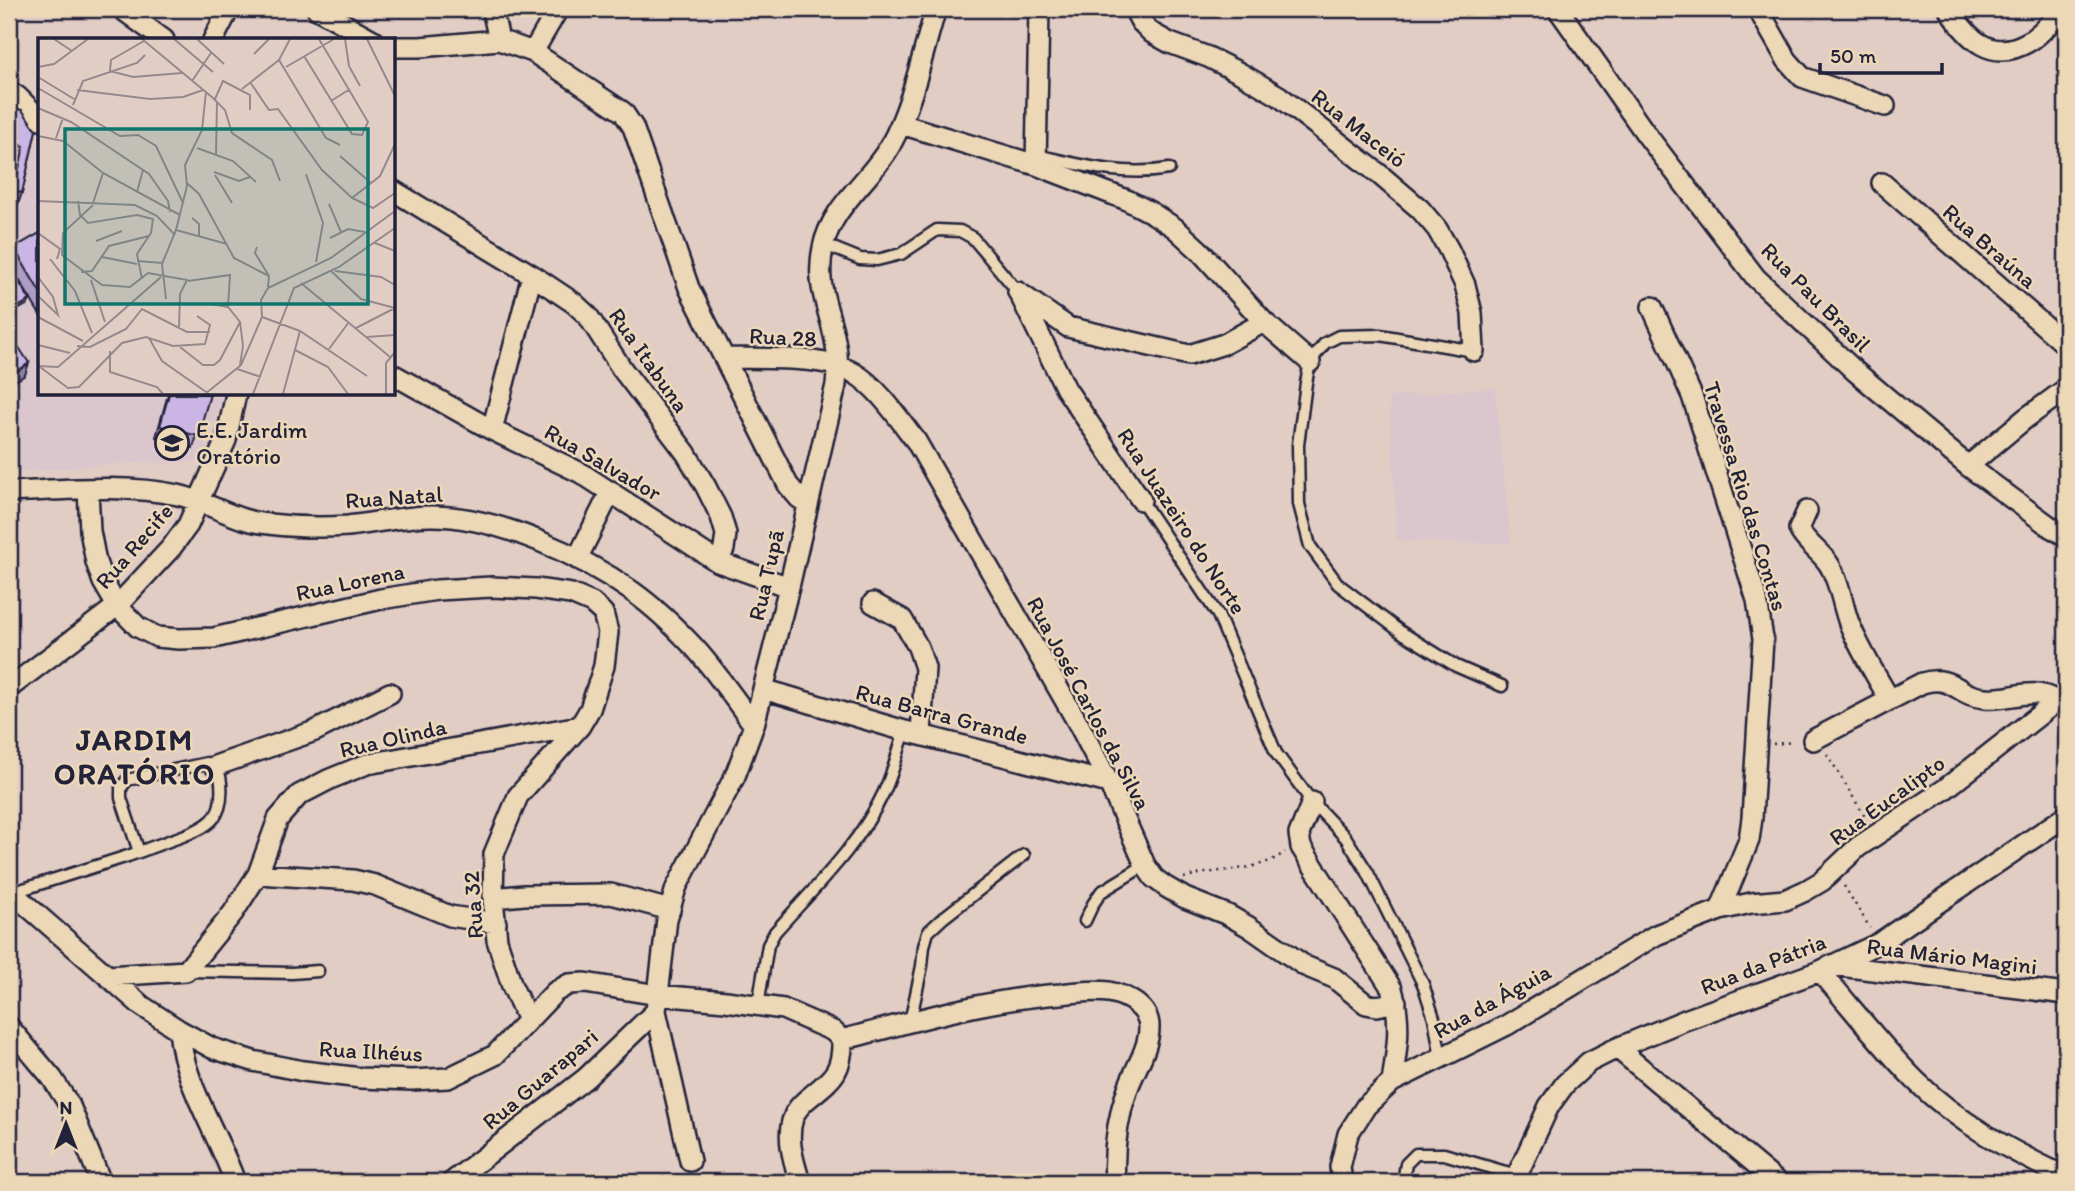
<svg xmlns="http://www.w3.org/2000/svg" width="2075" height="1191" viewBox="0 0 2075 1191" font-family="Itim,sans-serif">
<rect width="100%" height="100%" fill="#e2cdc4"/>
<filter id="ink" filterUnits="userSpaceOnUse"><feTurbulence type="fractalNoise" baseFrequency=".0143" numOctaves="2"/><feDisplacementMap in="SourceGraphic" scale="14" xChannelSelector="R" yChannelSelector="G"/><feConvolveMatrix kernelMatrix="1 2 1 2 8 2 1 2 1" color-interpolation-filters="sRGB"/></filter>
<g filter="url(#ink)">
<path fill="#dbc6ce" d="M 9,112 L 40,144 L 40,394 L 224,394 L 201,462 L 132,463 L 9,472 Z
M 1495,387 L 1511,544 L 1397,541 L 1389,397 Z"/>
<g fill="none" stroke-linecap="round" stroke-linejoin="round">
<g stroke="#22223b" stroke-width="15">
<path id="service" d="M 1036,155 C 1081,165 1122,177 1169,169
M 823,244 L 860,259 L 877,260 L 901,254 L 937,230 L 960,231 L 973,238 L 1018,292
M 1474,351 L 1380,335 L 1339,336 L 1325,343 L 1310,362 L 1306,383 L 1298,445 L 1299,504 L 1310,546 L 1338,584 L 1401,632 L 1456,666 L 1502,686
M 1141,500 L 1218,615 L 1276,753 L 1312,802 L 1346,838 L 1368,873 L 1423,984 L 1434,1018 L 1441,1058
M 11,893 L 128,856 L 139,852 C 152,847 166,842 180,837 C 210,826 224,818 221,783 C 220,772 218,767 207,763 L 127,780 L 121,788 L 121,798 L 139,852
M 1085,921 L 1093,904 L 1101,892 L 1145,865
M 187,971 L 292,973 L 318,971
M 758,1005 L 768,945 L 775,932 C 814,888 859,846 884,792 C 893,773 898,751 905,731
M 910,1022 L 922,966 L 924,946 L 928,932 L 943,918 L 1024,855
M 1403,1182 L 1406,1164 L 1416,1154 L 1444,1154 L 1516,1175"/>
</g>
<g stroke="#22223b" stroke-width="24">
<path id="minor" d="M 122,9 L 164,40
M 317,9 L 373,40
M 492,9 L 499,40
M 1134,9 L 1141,22 L 1152,33 L 1170,43 L 1208,57 L 1240,73 L 1279,96 L 1379,174 L 1420,209 L 1437,229 L 1449,250 L 1465,285 L 1472,313 L 1474,351
M 1558,9 L 1646,134 L 1756,278 L 1856,372 L 1968,466 L 2052,528 L 2066,536
M 1758,9 L 1787,60 L 1802,77 L 1885,106
M 1949,9 C 1968,39 1991,63 2028,42 C 2041,35 2053,19 2064,9
M 213,40 L 229,9
M 394,47 L 420,47 L 499,40 L 533,52 L 623,112 L 633,127 L 689,288 L 788,485 L 799,498 L 808,504
M 533,52 L 558,9
M 9,91 L 18,97 L 40,119
M 901,124 L 1036,165 L 1127,200 L 1152,213 L 1175,228 L 1200,251 L 1264,322 L 1310,362
M 1036,165 L 1039,9
M 1882,183 L 2066,345
M 394,191 L 532,275 L 574,303 L 588,316 L 622,369 L 686,453 L 706,487 L 721,517 L 726,534 L 724,549 L 718,562
M 1018,292 L 1068,327 L 1189,355 L 1224,344 L 1264,322
M 1019,293 L 1066,389 L 1141,500
M 1652,307 L 1692,396 L 1757,600 L 1763,639 L 1752,818 L 1749,840 L 1720,910
M 725,358 C 760,359 825,355 854,373 C 878,387 899,419 916,441 L 1078,723 L 1109,783 L 1145,865 L 1154,878 L 1166,887 L 1185,898 L 1228,915 L 1249,927 L 1305,966 L 1334,978 L 1366,1004 L 1377,1006 L 1396,1002
M 394,375 L 492,430 L 581,473 L 718,562 L 789,587
M 492,430 L 532,275
M 1968,466 L 2026,418 L 2066,389
M 88,489 L 90,531 L 96,562 L 103,582 L 117,606 L 138,627 L 157,637 L 179,639 L 214,638 L 381,599 L 437,590 L 492,587 L 536,589 L 571,594 L 592,603 L 603,613 L 608,632 L 604,666 L 590,709 L 580,726 L 518,796 L 494,854 L 493,898 L 497,940 L 512,986 L 528,1020
M 9,492 C 64,490 123,484 178,495 C 209,502 236,522 269,524 C 294,527 322,528 348,526 C 376,523 404,516 432,516 C 496,516 581,555 633,592 C 654,607 674,626 692,645 C 714,668 734,699 754,725
M 1807,511 L 1799,529 C 1805,543 1822,552 1830,566 C 1840,583 1842,604 1849,623 C 1860,650 1875,674 1890,700
M 577,559 L 611,491
M 873,603 L 902,619 L 918,647 L 925,668 L 921,735
M 9,688 L 117,606 L 171,548 L 188,525 L 226,440 L 236,394
M 763,689 L 905,731 L 1109,783
M 1813,740 L 1922,683 C 1955,674 1956,696 1985,698 C 2010,701 2032,685 2056,701
M 215,766 L 315,731 L 390,693
M 1312,802 L 1299,834 L 1301,847 L 1392,989 C 1402,1022 1397,1049 1392,1082
M 258,874 L 353,880 L 375,885 L 450,916 L 496,923
M 9,890 L 142,1006 L 179,1030 L 212,1048 L 253,1061 L 303,1071 L 361,1078 L 412,1080 L 448,1078 L 495,1055 L 555,992 L 569,984 L 585,983 L 658,995 L 726,1001 L 783,1009 L 833,1031 L 842,1040 C 843,1074 830,1080 805,1101 C 800,1106 795,1111 793,1118 C 786,1139 794,1162 800,1182
M 493,898 L 524,895 L 611,894 L 670,910
M 1832,965 L 2066,994
M 1820,971 C 1852,1008 1882,1047 1916,1081 C 1958,1123 2013,1152 2066,1177
M 108,976 L 186,971 L 233,913 L 258,874 L 278,819 L 299,795 L 330,779 L 367,764 L 580,726
M 9,1027 L 52,1078 L 70,1106 L 101,1182
M 179,1030 C 184,1085 217,1131 235,1182
M 842,1040 C 913,1021 987,999 1061,994 C 1076,992 1093,990 1109,992 C 1126,995 1150,1008 1149,1028 C 1149,1048 1135,1069 1128,1088 C 1117,1119 1113,1150 1115,1182
M 1617,1048 L 1777,1182
M 690,1161 L 656,1011 L 667,919 L 676,888 L 735,776 L 754,725 L 789,587 L 836,385 C 837,374 838,364 837,353 C 833,313 814,291 823,248 C 831,206 870,181 890,146 C 913,104 922,54 936,9
M 452,1182 L 586,1078 L 656,1011
M 1342,1182 L 1340,1167 L 1348,1134 L 1366,1106 L 1392,1082 L 1507,1025 L 1656,935 L 1720,910 L 1751,903 L 1785,900 L 1805,891 L 1822,881 L 1858,847 L 1945,789 L 2066,694
M 1514,1182 L 1549,1106 L 1565,1084 L 1589,1062 L 1617,1048 L 1685,1020 L 1820,971 L 1879,943 L 2066,816"/>
</g>
<path stroke="#22223b" stroke-width="2.5" stroke-dasharray="2 5" stroke-linecap="butt" d="M 1773,744 L 1794,742
M 1827,754 L 1867,820
M 1184,878 C 1217,867 1257,874 1285,852
M 1844,886 L 1870,928"/>
<use href="#service" stroke="#ecd7b6" stroke-width="10"/>
<use href="#minor" stroke="#ecd7b6" stroke-width="19"/>
</g>
<path fill="#ae9cc5" stroke="#22223b" stroke-width="2" d="M 9,107 L 36,130 L 22,193 L 18,204 L 10,202 L 20,158 L 17,156 L 9,192 Z
M 40,233 L 40,315 L 9,263 L 14,248 Z
M 168,394 L 210,394 L 193,448 L 156,437 Z"/>
<path fill="#8d7fa0" stroke="#22223b" stroke-width="2" d="M 30,300 L 28,304 L 9,315 L 9,312 Z
M 29,363 L 25,375 L 9,385 L 9,377 Z"/>
<path fill="#cab5e5" stroke="#22223b" stroke-width="2" d="M 9,107 L 22,110 L 36,130 L 22,193 L 14,191 L 24,146 L 20,144 L 10,188 L 9,188 Z
M 40,233 L 40,292 L 14,248 Z
M 19,282 L 30,300 L 9,312 L 9,289 Z
M 9,332 L 29,363 L 9,377 Z
M 169,394 L 210,394 L 198,436 L 160,426 Z"/>
</g>
<defs>
<g id="school-ring" transform="scale(1.75)"><circle r="9.5" fill="#ecd7b6" stroke="#22223b" stroke-width="1.5"/><path d="M0-5L7-2L0 1L-7-2ZM-4 1L0 2.5L4 1V4Q0 6-4 4Z" fill="#22223b"/></g>
</defs>
<g fill-rule="evenodd">
<use href="#school-ring" x="172" y="443"/>
</g>
<g text-anchor="middle" dominant-baseline="central" stroke-width="5" stroke-linejoin="round" paint-order="stroke">
<g font-size="23" fill="#22223b" stroke="#ecd7b6">
<text transform="translate(1359 128) rotate(38)">Rua Maceió</text>
<text transform="translate(1990 246) rotate(41)">Rua Braúna</text>
<text transform="translate(1816 297) rotate(45)">Rua Pau Brasil</text>
<text transform="translate(783 337) rotate(3)">Rua 28</text>
<text transform="translate(649 360) rotate(55)">Rua Itabuna</text>
<text transform="translate(603 462) rotate(30)">Rua Salvador</text>
<text transform="translate(1746 496) rotate(73)">Travessa Rio das Contas</text>
<text transform="translate(394 497) rotate(-4)">Rua Natal</text>
<text transform="translate(1182 521) rotate(57)">Rua Juazeiro do Norte</text>
<text transform="translate(134 546) rotate(-49)">Rua Recife</text>
<text transform="translate(766 575) rotate(-77)">Rua Tupã</text>
<text transform="translate(350 582) rotate(-12)">Rua Lorena</text>
<text transform="translate(1089 703) rotate(62)">Rua José Carlos da Silva</text>
<text transform="translate(942 714) rotate(15)">Rua Barra Grande</text>
<text transform="translate(393 738) rotate(-13)">Rua Olinda</text>
<text transform="translate(1887 800) rotate(-36)">Rua Eucalipto</text>
<text transform="translate(473 905) rotate(-94)">Rua 32</text>
<text transform="translate(1952 956) rotate(7)">Rua Mário Magini</text>
<text transform="translate(1763 964) rotate(-21)">Rua da Pátria</text>
<text transform="translate(1492 1001) rotate(-29)">Rua da Águia</text>
<text transform="translate(371 1051) rotate(3)">Rua Ilhéus</text>
<text transform="translate(540 1079) rotate(-40)">Rua Guarapari</text>
</g>
<g font-size="23" fill="#22223b" stroke="#ecd7b6" text-anchor="start">
<text x="196" y="430">E.E. Jardim<tspan x="196" dy="26">Oratório</tspan></text>
</g>
<g font-size="30" font-weight="bold" letter-spacing="2" fill="#22223b" stroke="#ecd7b6">
<text x="135" y="739">JARDIM<tspan x="135" dy="34">ORATÓRIO</tspan></text>
</g>
</g>
<g transform="translate(38 38)">
<rect width="357" height="357" fill="#e2cdc4"/>
<path fill="none" stroke="#95898d" stroke-width="2" d="M 16,1 L 34,13M 104,1 L 175,60 L 187,72 L 194,95 L 234,122 L 242,143M 136,1 L 175,34M 159,1 L 186,26M 307,1 L 311,28 L 322,48M 329,1 L 357,58M 106,3 L 73,22 L 72,33 L 95,39 L 144,35M 216,16 L 231,1M 266,18 L 314,96 L 324,97 L 330,84 L 281,1M 241,22 L 252,1M 0,29 L 16,26 L 50,1M 248,29 L 296,1M 0,39 L 36,61M 154,43 L 173,15M 212,44 L 231,72 L 240,71 L 284,132 L 314,160 L 335,170 L 357,155M 0,50 L 82,98 L 100,97 L 118,108 L 145,165M 204,51 L 241,22 L 288,100 L 302,107M 39,52 L 112,61 L 145,59 L 165,52M 177,61 L 185,43 L 212,57 L 212,72M 293,63 L 312,51M 35,67 L 45,43 L 99,25 L 107,17M 0,70 L 33,84 L 111,136 L 130,163 L 132,174M 0,98 L 25,103 L 65,135 L 142,177M 18,100 L 25,80M 159,110 L 195,123 L 218,144M 178,116 L 179,64M 302,118 L 333,145M 176,134 L 201,143 L 212,139M 65,135 L 54,168 L 25,195 L 24,217 L 64,247 L 92,249 L 110,235 L 149,242 L 142,256 L 141,290M 268,136 L 285,185 L 278,224M 177,137 L 194,165M 149,145 L 161,156 L 196,220 L 231,238M 99,154 L 105,132M 314,160 L 342,138 L 357,106M 0,163 L 97,167 L 119,178 L 137,197M 40,163 L 42,177 L 50,185 L 99,177 L 115,181 L 113,195 L 99,216 L 104,241M 291,166 L 303,194M 154,180 L 161,186 L 161,199M 138,192 L 189,206M 0,195 L 22,211 L 19,221M 292,200 L 310,191 L 327,194M 58,203 L 84,193M 337,205 L 357,213M 219,209 L 217,215 L 231,238 L 230,250M 64,219 L 99,226M 12,221 L 37,253 L 54,295M 99,223 L 125,225M 293,233 L 323,261 L 357,270M 297,233 L 343,239 L 357,247M 43,234 L 54,233 L 71,208 L 111,198M 0,239 L 15,259 L 20,277 L 0,258M 53,242 L 67,284M 150,243 L 192,237 L 190,269M 263,245 L 352,319M 128,261 L 124,226 L 138,192 L 149,148 L 147,127 L 164,92 L 168,54M 173,266 L 190,269 L 202,284 L 205,308 L 202,327M 0,279 L 45,303M 224,279 L 223,262 L 230,250 L 293,220 L 357,173M 224,279 L 262,293 L 329,338M 318,290 L 357,270M 329,299 L 357,297M 111,300 L 124,323 L 171,356M 0,307 L 32,315M 39,308 L 52,309 L 88,291 L 104,271 L 149,294 L 172,294M 142,309 L 165,327 L 176,327 L 182,322 L 202,284M 291,311 L 311,284M 257,312 L 290,329 L 310,356M 72,313 L 72,334 L 119,349 L 125,356M 0,328 L 20,329 L 123,239M 2,329 L 30,350 L 41,349 L 84,305 L 108,299 L 135,308 L 167,306 L 172,287 L 159,278M 199,331 L 223,339M 167,356 L 203,327 L 224,279M 215,356 L 256,250 L 301,229 L 357,190M 245,356 L 262,293M 348,356 L 348,325 L 357,314"/>
<path fill="#0f766e" fill-opacity="0.15" stroke="#0f766e" stroke-width="3.5" d="M 27,91 L 330,91 L 330,266 L 27,266 Z"/>
<rect width="357" height="357" fill="none" stroke="#22223b" stroke-width="3.5"/>
</g>
<rect width="2075" height="1191" fill="none" stroke="#ecd7b6" stroke-width="35"/>
<rect x="18" y="18" width="2040" height="1156" fill="none" stroke="#22223b" stroke-width="2.5" filter="url(#ink)"/>
<g transform="translate(66 1124)" stroke="#ecd7b6" stroke-width="5" paint-order="stroke">
<path d="M0-5L12 26L0 18L-12 26Z" fill="#22223b"/>
<text y="-10" font-size="19" font-weight="bold" text-anchor="middle" fill="#22223b">N</text>
</g>
<path d="M1820 63v10h122v-10" fill="none" stroke="#22223b" stroke-width="3.5"/>
<text x="1830" y="63" font-size="21" fill="#22223b" stroke="#ecd7b6" stroke-width="5" paint-order="stroke">50 m</text>
</svg>
